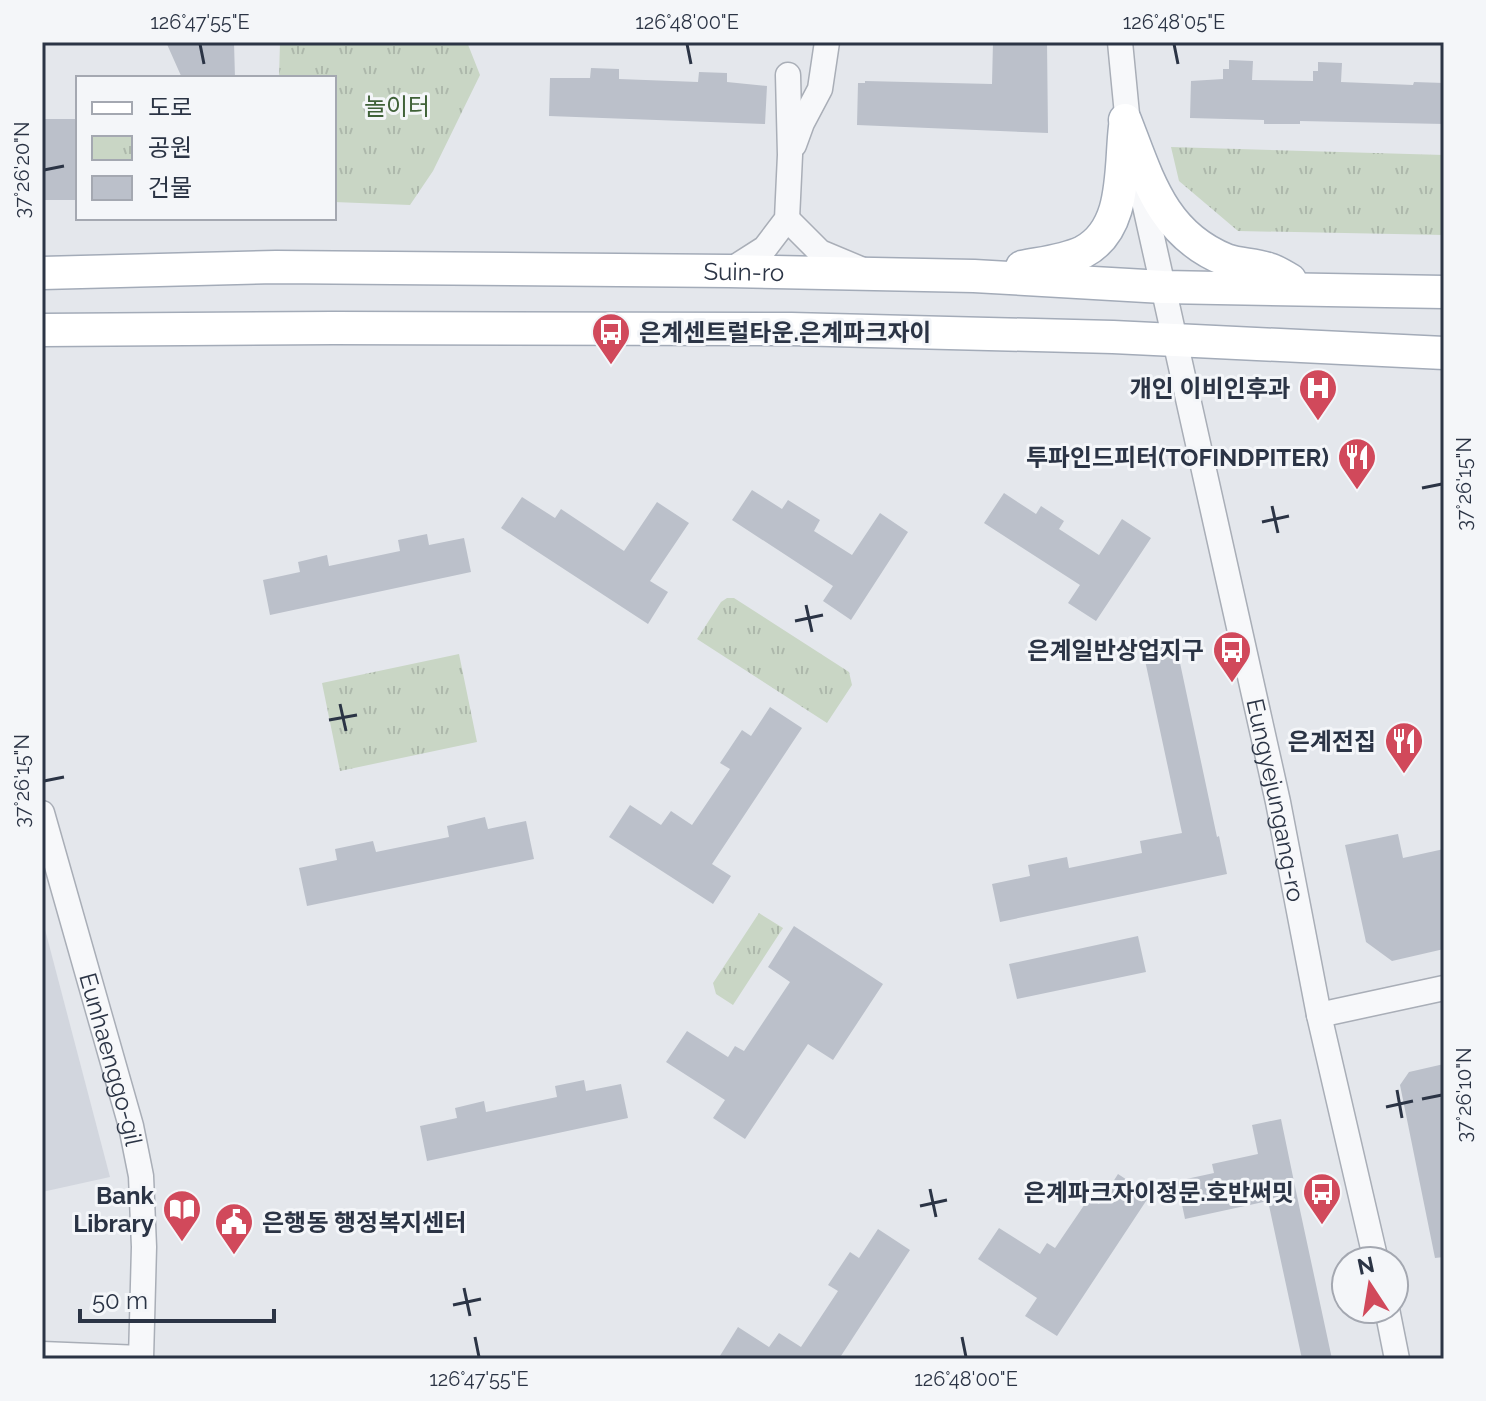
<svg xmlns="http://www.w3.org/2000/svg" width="1486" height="1401" viewBox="0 0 1486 1401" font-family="Raleway,'Noto Sans KR',sans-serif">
<defs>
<pattern id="park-tufts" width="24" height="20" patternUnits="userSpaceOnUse" patternTransform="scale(2)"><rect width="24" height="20" fill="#c9d6c5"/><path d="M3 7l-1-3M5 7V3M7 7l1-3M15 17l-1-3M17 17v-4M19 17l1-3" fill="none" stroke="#adb8ab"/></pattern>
</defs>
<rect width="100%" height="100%" fill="#e4e7ec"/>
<path fill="#d2d6de" d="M 42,918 L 110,1177 L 42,1192 Z"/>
<path fill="url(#park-tufts)" d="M 280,42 L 467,42 L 480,75 L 433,171 L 410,205 L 334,202 L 334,78 L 279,78 Z
M 1171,147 L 1444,155 L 1444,235 L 1238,231 L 1179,181 Z
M 727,598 L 734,598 L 849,672 L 852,685 L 827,723 L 697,639 L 721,602 Z
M 459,654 L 477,742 L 340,771 L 322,683 Z
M 759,913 L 783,928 L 733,1005 L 716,994 L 713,983 Z"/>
<path fill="#bbc0ca" d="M 166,42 L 234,42 L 235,78 L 182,78 Z
M 993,42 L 1047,42 L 1048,133 L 857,125 L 858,83 L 865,83 L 865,81 L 992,84 Z
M 1229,60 L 1253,61 L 1252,80 L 1313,81 L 1313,71 L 1318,71 L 1318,62 L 1342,63 L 1341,82 L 1413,85 L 1414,82 L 1444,83 L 1444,124 L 1300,121 L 1300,124 L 1264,124 L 1264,120 L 1190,118 L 1191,81 L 1223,79 L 1223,69 L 1229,69 Z
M 591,68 L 619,69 L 619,79 L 698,82 L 699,72 L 727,73 L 727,82 L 767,86 L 765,124 L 549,116 L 550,78 L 590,78 Z
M 42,119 L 78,119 L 78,200 L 42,200 Z
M 752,490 L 782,509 L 788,500 L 820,520 L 814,531 L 852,555 L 880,513 L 908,532 L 851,620 L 823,601 L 833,586 L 732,520 Z
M 1004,493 L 1036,514 L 1041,506 L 1064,521 L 1059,529 L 1099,555 L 1122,519 L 1151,538 L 1096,621 L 1068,603 L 1080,585 L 984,523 Z
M 522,497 L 555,518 L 561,509 L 624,551 L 657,502 L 689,523 L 650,581 L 668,592 L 648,624 L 501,528 Z
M 427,534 L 429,545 L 464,538 L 471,572 L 270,615 L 263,580 L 300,572 L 298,562 L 327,555 L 329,566 L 400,551 L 398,540 Z
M 1176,644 L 1217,837 L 1219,836 L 1227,874 L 1000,922 L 992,884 L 1030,876 L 1028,865 L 1067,857 L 1069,868 L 1142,853 L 1140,841 L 1182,833 L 1143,651 Z
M 770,707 L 802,728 L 712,864 L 731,876 L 713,904 L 609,837 L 630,805 L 661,825 L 671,811 L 692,825 L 730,769 L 720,763 L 742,730 L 751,736 Z
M 485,817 L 488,829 L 526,821 L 534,859 L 307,906 L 299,868 L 337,860 L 335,849 L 373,841 L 376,852 L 449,837 L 447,826 Z
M 1398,834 L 1403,858 L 1444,849 L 1444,949 L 1392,961 L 1366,942 L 1345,845 Z
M 794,926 L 883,984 L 833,1060 L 808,1044 L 745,1139 L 713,1118 L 725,1100 L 666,1062 L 687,1031 L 728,1057 L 735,1046 L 744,1051 L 790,982 L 768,967 Z
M 1138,936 L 1146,972 L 1017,999 L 1009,964 Z
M 1444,1064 L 1444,1257 L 1435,1258 L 1400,1085 L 1409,1072 Z
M 584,1080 L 586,1091 L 621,1084 L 628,1118 L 427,1161 L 420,1126 L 457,1118 L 455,1108 L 484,1101 L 486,1112 L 557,1097 L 555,1086 Z
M 1281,1119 L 1297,1196 L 1332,1359 L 1302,1359 L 1268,1201 L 1185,1219 L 1177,1181 L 1214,1173 L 1212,1164 L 1258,1154 L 1252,1125 Z
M 1118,1174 L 1150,1195 L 1057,1336 L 1025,1316 L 1037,1298 L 978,1259 L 999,1228 L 1040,1254 L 1047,1243 L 1055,1248 L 1089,1198 L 1099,1204 Z
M 878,1229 L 910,1250 L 839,1359 L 718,1359 L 738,1327 L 769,1347 L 779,1333 L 801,1347 L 838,1291 L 828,1285 L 850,1252 L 859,1258 Z"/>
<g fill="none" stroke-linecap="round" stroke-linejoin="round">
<g stroke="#a9aeb7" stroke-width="27">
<g id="minor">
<path d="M 1120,42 L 1129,135"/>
<path d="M 794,145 L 802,123 L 820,89 L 827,42"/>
<path id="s1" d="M 1139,179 L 1278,802 L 1319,1015 L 1376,1261"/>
<path d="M 787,219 L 820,252 L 863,270"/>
<path d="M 729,271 L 765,248 L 787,219 L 790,155 L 788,75"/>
<path id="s2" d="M 42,813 L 131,1126 L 141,1176 L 144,1247 L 141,1359"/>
<path d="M 1319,1015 L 1444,988"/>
<path d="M 1387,1309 L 1397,1359"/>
<path d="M 42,1354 L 141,1358"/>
</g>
</g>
<g stroke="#a3abb8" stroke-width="35">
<g id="major">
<path d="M 1125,120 C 1148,179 1162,234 1226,260 C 1239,265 1255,264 1268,269 C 1276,271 1283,276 1290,280"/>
<path d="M 1022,267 C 1042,263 1064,261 1083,252 C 1127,229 1120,169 1125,127"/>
<path id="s3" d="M 42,273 L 276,267 L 729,271 L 974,276 L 1163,287 L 1444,292"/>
<path d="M 42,330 L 333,328 L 791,329 L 1113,337 L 1444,353"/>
</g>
</g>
<use href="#minor" stroke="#f7f8fa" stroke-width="24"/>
<use href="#major" stroke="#fff" stroke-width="32"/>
</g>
<path fill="none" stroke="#2b3445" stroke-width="3" d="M 200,44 L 204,64M 687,44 L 691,64M 1174,44 L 1178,64M 44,170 L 64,166M 1422,488 L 1442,484M 1272,506 L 1278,533M 1262,522 L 1289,516M 806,605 L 812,632M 795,621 L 823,615M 340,704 L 346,731M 329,720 L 357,715M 44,781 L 64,777M 1397,1090 L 1402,1118M 1422,1099 L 1442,1095M 1386,1107 L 1413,1101M 930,1189 L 936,1217M 920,1206 L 947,1200M 464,1288 L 470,1316M 453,1305 L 481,1299M 475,1337 L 479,1357M 962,1337 L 966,1357"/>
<defs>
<g id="bus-pin" transform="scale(2)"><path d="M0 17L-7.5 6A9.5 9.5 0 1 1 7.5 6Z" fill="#d1495b" stroke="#f4f6f9"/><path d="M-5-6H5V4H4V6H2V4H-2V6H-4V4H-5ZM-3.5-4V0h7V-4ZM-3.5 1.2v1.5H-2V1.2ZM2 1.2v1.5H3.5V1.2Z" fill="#fff"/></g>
<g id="hospital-pin" transform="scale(2)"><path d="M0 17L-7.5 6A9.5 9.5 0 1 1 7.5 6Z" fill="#d1495b" stroke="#f4f6f9"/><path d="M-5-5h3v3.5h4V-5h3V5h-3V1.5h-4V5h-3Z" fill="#fff"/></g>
<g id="restaurant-pin" transform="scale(2)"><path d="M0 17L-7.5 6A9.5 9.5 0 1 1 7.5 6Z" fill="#d1495b" stroke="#f4f6f9"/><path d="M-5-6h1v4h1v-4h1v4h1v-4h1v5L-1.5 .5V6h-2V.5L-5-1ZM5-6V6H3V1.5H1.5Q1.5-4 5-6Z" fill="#fff"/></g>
<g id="library-pin" transform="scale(2)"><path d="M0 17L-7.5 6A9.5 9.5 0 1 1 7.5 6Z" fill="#d1495b" stroke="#f4f6f9"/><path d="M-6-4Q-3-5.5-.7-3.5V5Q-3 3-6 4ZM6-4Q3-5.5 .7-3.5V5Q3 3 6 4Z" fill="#fff"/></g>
<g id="civic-pin" transform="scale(2)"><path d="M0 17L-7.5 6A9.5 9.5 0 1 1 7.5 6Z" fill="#d1495b" stroke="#f4f6f9"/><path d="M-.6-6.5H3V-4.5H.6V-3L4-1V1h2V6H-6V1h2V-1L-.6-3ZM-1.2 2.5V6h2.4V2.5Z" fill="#fff"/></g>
</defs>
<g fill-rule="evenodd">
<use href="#bus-pin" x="611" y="332"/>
<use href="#hospital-pin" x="1318" y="388"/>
<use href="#restaurant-pin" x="1357" y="457"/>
<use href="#bus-pin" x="1232" y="650"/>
<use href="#restaurant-pin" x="1404" y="741"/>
<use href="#bus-pin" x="1322" y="1192"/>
<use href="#library-pin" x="182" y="1209"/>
<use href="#civic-pin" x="234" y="1222"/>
</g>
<g text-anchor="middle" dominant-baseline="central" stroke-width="6" stroke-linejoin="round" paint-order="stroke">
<g font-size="24" fill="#3f6138" stroke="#f4f6f9">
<text x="397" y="106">놀이터</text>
</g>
<g font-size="24" fill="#2b3445" stroke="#f4f6f9">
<text stroke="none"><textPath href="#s3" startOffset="702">Suin-ro</textPath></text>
<text stroke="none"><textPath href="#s1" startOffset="636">Eungyejungang-ro</textPath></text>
<text stroke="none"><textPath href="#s2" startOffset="256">Eunhaenggo-gil</textPath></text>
</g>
<g font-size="24" font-weight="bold" fill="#2b3445" stroke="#f4f6f9" text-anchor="end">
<text x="639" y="332" text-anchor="start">은계센트럴타운.은계파크자이</text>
<text x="1290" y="388">개인 이비인후과</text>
<text x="1329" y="457">투파인드피터(TOFINDPITER)</text>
<text x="1204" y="650">은계일반상업지구</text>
<text x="1376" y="741">은계전집</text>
<text x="1294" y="1192">은계파크자이정문.호반써밋</text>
<text x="154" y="1195">Bank<tspan x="154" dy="28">Library</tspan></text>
<text x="262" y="1222" text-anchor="start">은행동 행정복지센터</text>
</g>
</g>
<rect width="1486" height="1401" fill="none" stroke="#f4f6f9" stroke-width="88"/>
<rect x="76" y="76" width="260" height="144" fill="#f4f6f9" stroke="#a4a8b1" stroke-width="2"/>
<rect x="92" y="102" width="40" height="12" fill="#ffffff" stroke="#a4a8b1" stroke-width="2"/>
<text x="148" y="116" font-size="24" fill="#2b3445">도로</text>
<rect x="92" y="136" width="40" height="24" fill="url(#park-tufts)" stroke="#a4a8b1" stroke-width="2"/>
<text x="148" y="156" font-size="24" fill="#2b3445">공원</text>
<rect x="92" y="176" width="40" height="24" fill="#bbc0ca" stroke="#a4a8b1" stroke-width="2"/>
<text x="148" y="196" font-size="24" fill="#2b3445">건물</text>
<g transform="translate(1370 1285) rotate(348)"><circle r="38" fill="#f4f6f9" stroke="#a4a8b1" stroke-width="2"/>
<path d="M0-6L14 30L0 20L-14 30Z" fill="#d1495b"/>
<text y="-12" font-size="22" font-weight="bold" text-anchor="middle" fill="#2b3445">N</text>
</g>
<path d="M80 1309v12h194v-12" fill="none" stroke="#2b3445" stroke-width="4"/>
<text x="92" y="1309" font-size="24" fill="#2b3445" stroke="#f4f6f9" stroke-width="6" paint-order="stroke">50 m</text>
<rect x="44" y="44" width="1398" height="1313" fill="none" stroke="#2b3445" stroke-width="3"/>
<g font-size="20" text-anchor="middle" fill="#2b3445">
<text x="200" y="29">126°47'55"E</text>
<text x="687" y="29">126°48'00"E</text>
<text x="1174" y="29">126°48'05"E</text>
<text transform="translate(22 170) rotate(-90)" y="7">37°26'20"N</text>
<text transform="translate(1464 484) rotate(-90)" y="7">37°26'15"N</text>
<text transform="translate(22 781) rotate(-90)" y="7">37°26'15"N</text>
<text transform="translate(1464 1095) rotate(-90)" y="7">37°26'10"N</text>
<text x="479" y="1386">126°47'55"E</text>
<text x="966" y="1386">126°48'00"E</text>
</g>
</svg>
